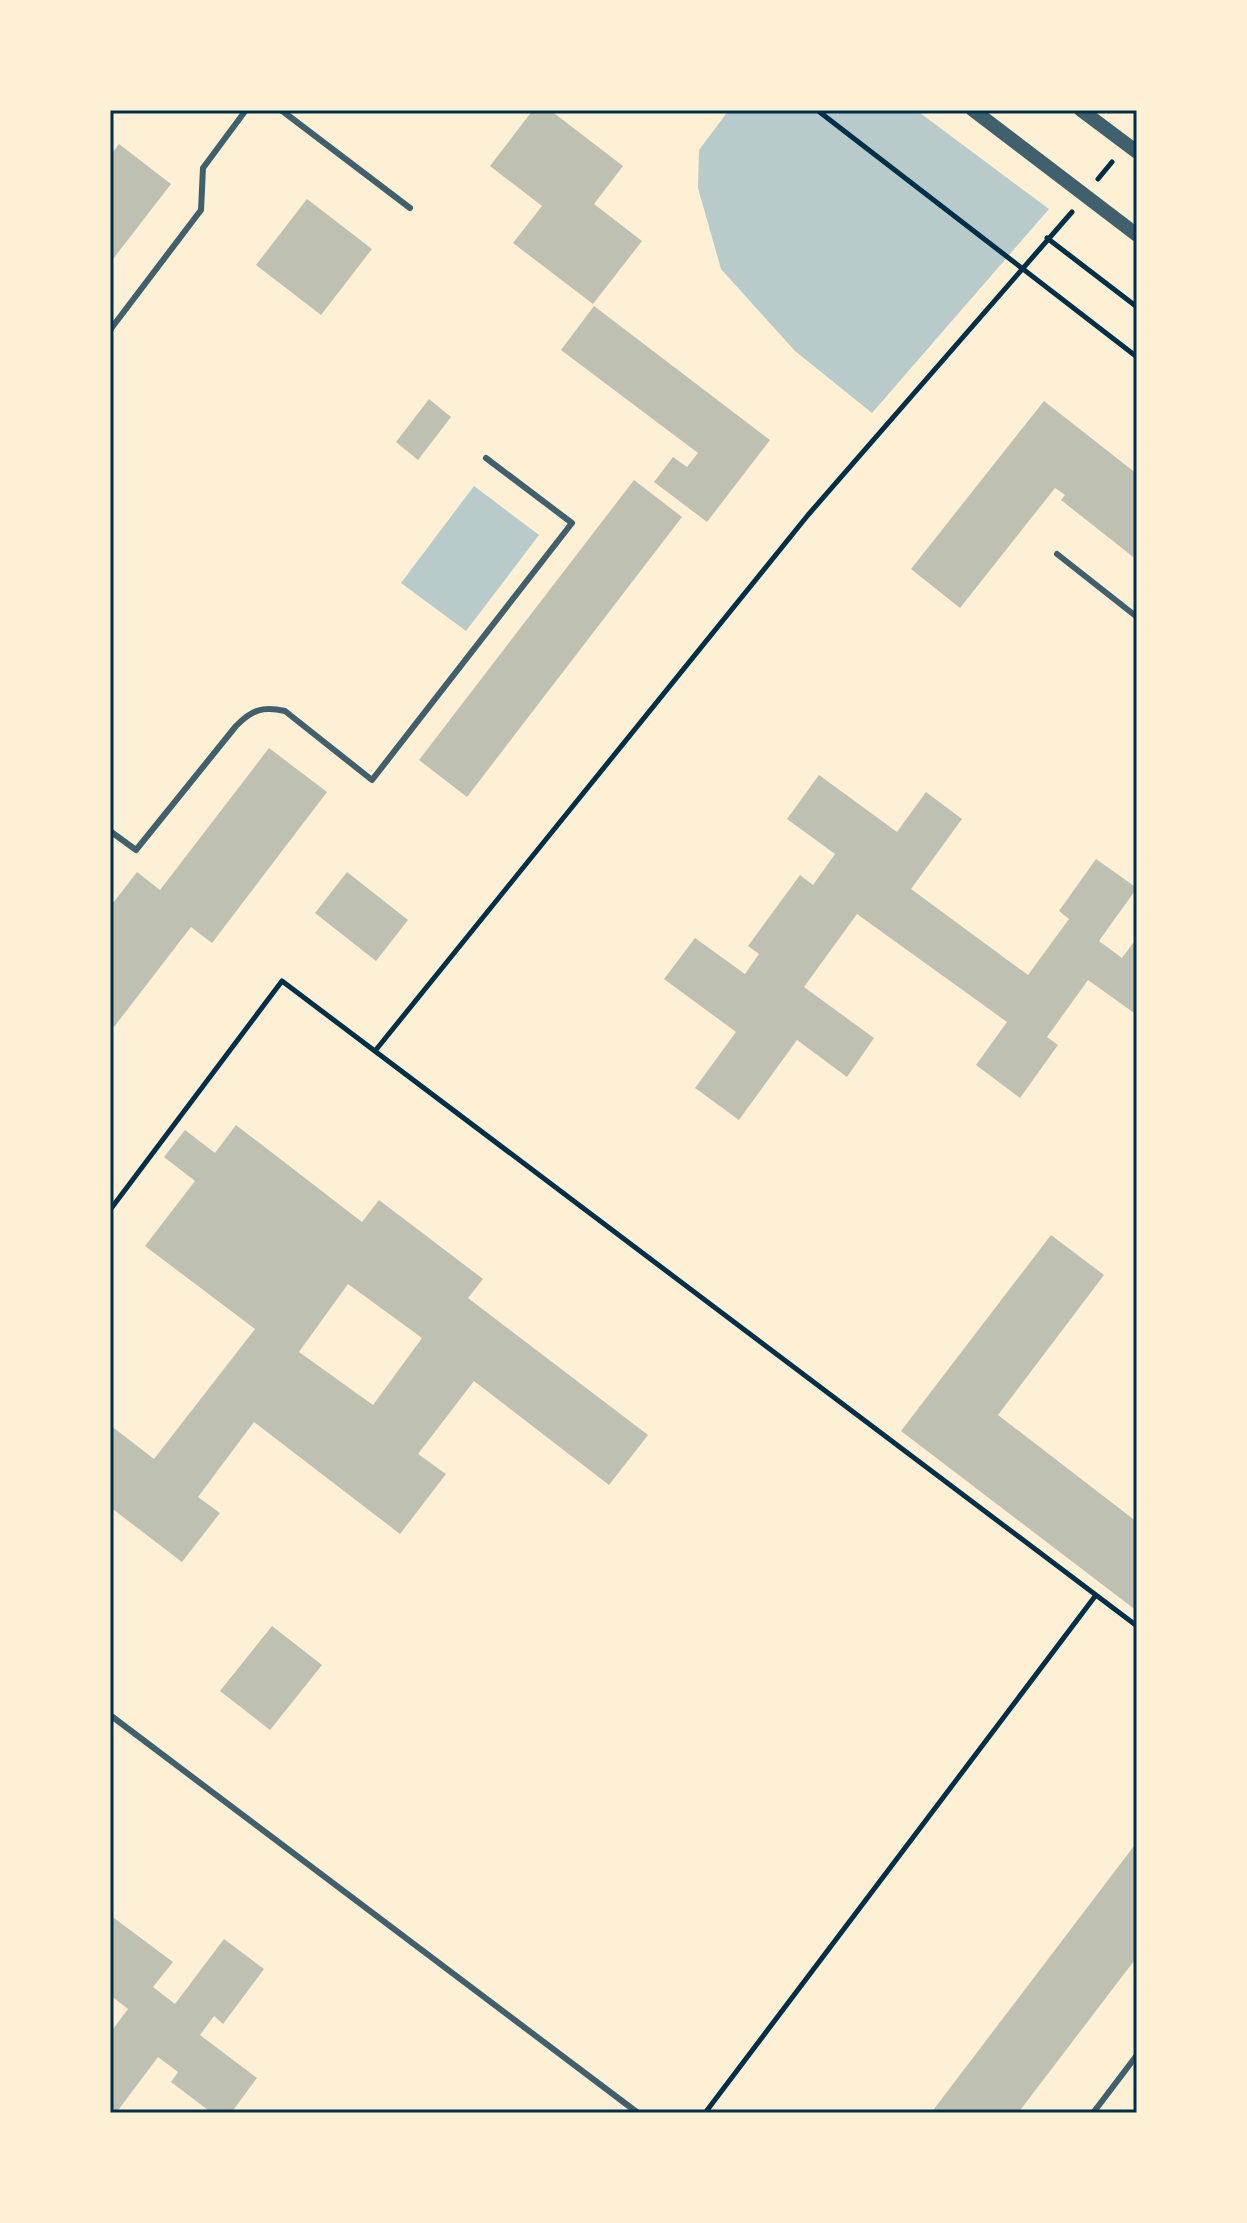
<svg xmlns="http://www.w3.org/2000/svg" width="1247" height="2223" viewBox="0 0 1247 2223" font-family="'Nunito Sans',sans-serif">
<rect width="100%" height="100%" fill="#fdf0d5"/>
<path fill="#b9caca" d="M 729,110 L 916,110 L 1049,209 L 872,413 L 795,351 L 721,269 L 698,188 L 699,150 Z
M 474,486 L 539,535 L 466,631 L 401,583 Z"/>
<path fill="#bec0b2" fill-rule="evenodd" d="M 533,110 L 550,110 L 623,166 L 594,204 L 642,241 L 593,304 L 513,243 L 542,206 L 490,166 Z
M 119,144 L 171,184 L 110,263 L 110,156 Z
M 307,199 L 372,249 L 321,315 L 256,265 Z
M 594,306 L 770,440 L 707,522 L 654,482 L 673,457 L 687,467 L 698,453 L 561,350 Z
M 429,399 L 451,417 L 418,460 L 396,442 Z
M 1044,401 L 1137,474 L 1137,560 L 1061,500 L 1065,495 L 1055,488 L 960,608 L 911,569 Z
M 634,480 L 682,517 L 467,797 L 419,760 Z
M 269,748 L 327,792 L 212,943 L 191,927 L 114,1027 L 110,1024 L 110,907 L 137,872 L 160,890 Z
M 819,775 L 897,832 L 926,792 L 962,819 L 911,889 L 1028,975 L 1069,919 L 1059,911 L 1096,859 L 1137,888 L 1099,941 L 1122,958 L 1133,943 L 1137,946 L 1137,1015 L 1088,980 L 1047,1037 L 1058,1045 L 1020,1098 L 976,1065 L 1007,1022 L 857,914 L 804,987 L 874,1038 L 847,1077 L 797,1040 L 739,1120 L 695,1088 L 736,1032 L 664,979 L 695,938 L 745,974 L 759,954 L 748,946 L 800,875 L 813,885 L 835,854 L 787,819 Z
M 347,872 L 408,920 L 376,961 L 315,913 Z
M 236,1125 L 362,1222 L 379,1200 L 483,1279 L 468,1298 L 648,1435 L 609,1485 L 474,1381 L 418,1454 L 446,1474 L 400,1534 L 254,1422 L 198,1497 L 220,1513 L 182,1562 L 110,1507 L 110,1425 L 154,1459 L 255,1329 L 145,1246 L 195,1181 L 164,1157 L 185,1130 L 215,1153 ZM 348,1284 L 422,1338 L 373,1405 L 299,1352 Z
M 1051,1235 L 1104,1275 L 998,1415 L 1137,1522 L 1137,1611 L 901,1431 Z
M 272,1626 L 322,1665 L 270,1730 L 220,1691 Z
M 1137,1842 L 1137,1957 L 1018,2113 L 931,2113 Z
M 110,1915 L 173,1962 L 153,1987 L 175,2004 L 224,1939 L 264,1969 L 223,2024 L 214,2016 L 200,2035 L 257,2078 L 231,2113 L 212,2113 L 171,2082 L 178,2072 L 158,2057 L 116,2113 L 110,2113 L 110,2033 L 128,2009 L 110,1995 Z"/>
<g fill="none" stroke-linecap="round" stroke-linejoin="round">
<path stroke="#003049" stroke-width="5" d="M 817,110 L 1137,357
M 1098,179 L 1112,162
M 1047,238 L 1137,307
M 375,1051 L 808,515 L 1072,212
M 110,1210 L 282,981 L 1137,1626
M 705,2113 L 1096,1595"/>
<path stroke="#3f606c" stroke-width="6" d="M 281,110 L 410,208
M 110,330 L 201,210 L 203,168 L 246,110
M 1057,554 L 1137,617
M 110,831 L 136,850 L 236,726 C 252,710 262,706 285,711 L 372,780 L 572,523 L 486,458
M 110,1715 L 638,2113
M 1093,2113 L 1137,2055"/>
<path stroke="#3f606c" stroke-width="14" d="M 973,110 L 1137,235
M 1081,110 L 1137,152"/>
</g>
<rect width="1247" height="2223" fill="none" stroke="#fdf0d5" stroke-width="224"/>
<rect x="112" y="112" width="1023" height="1999" fill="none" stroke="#003049" stroke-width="3"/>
</svg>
